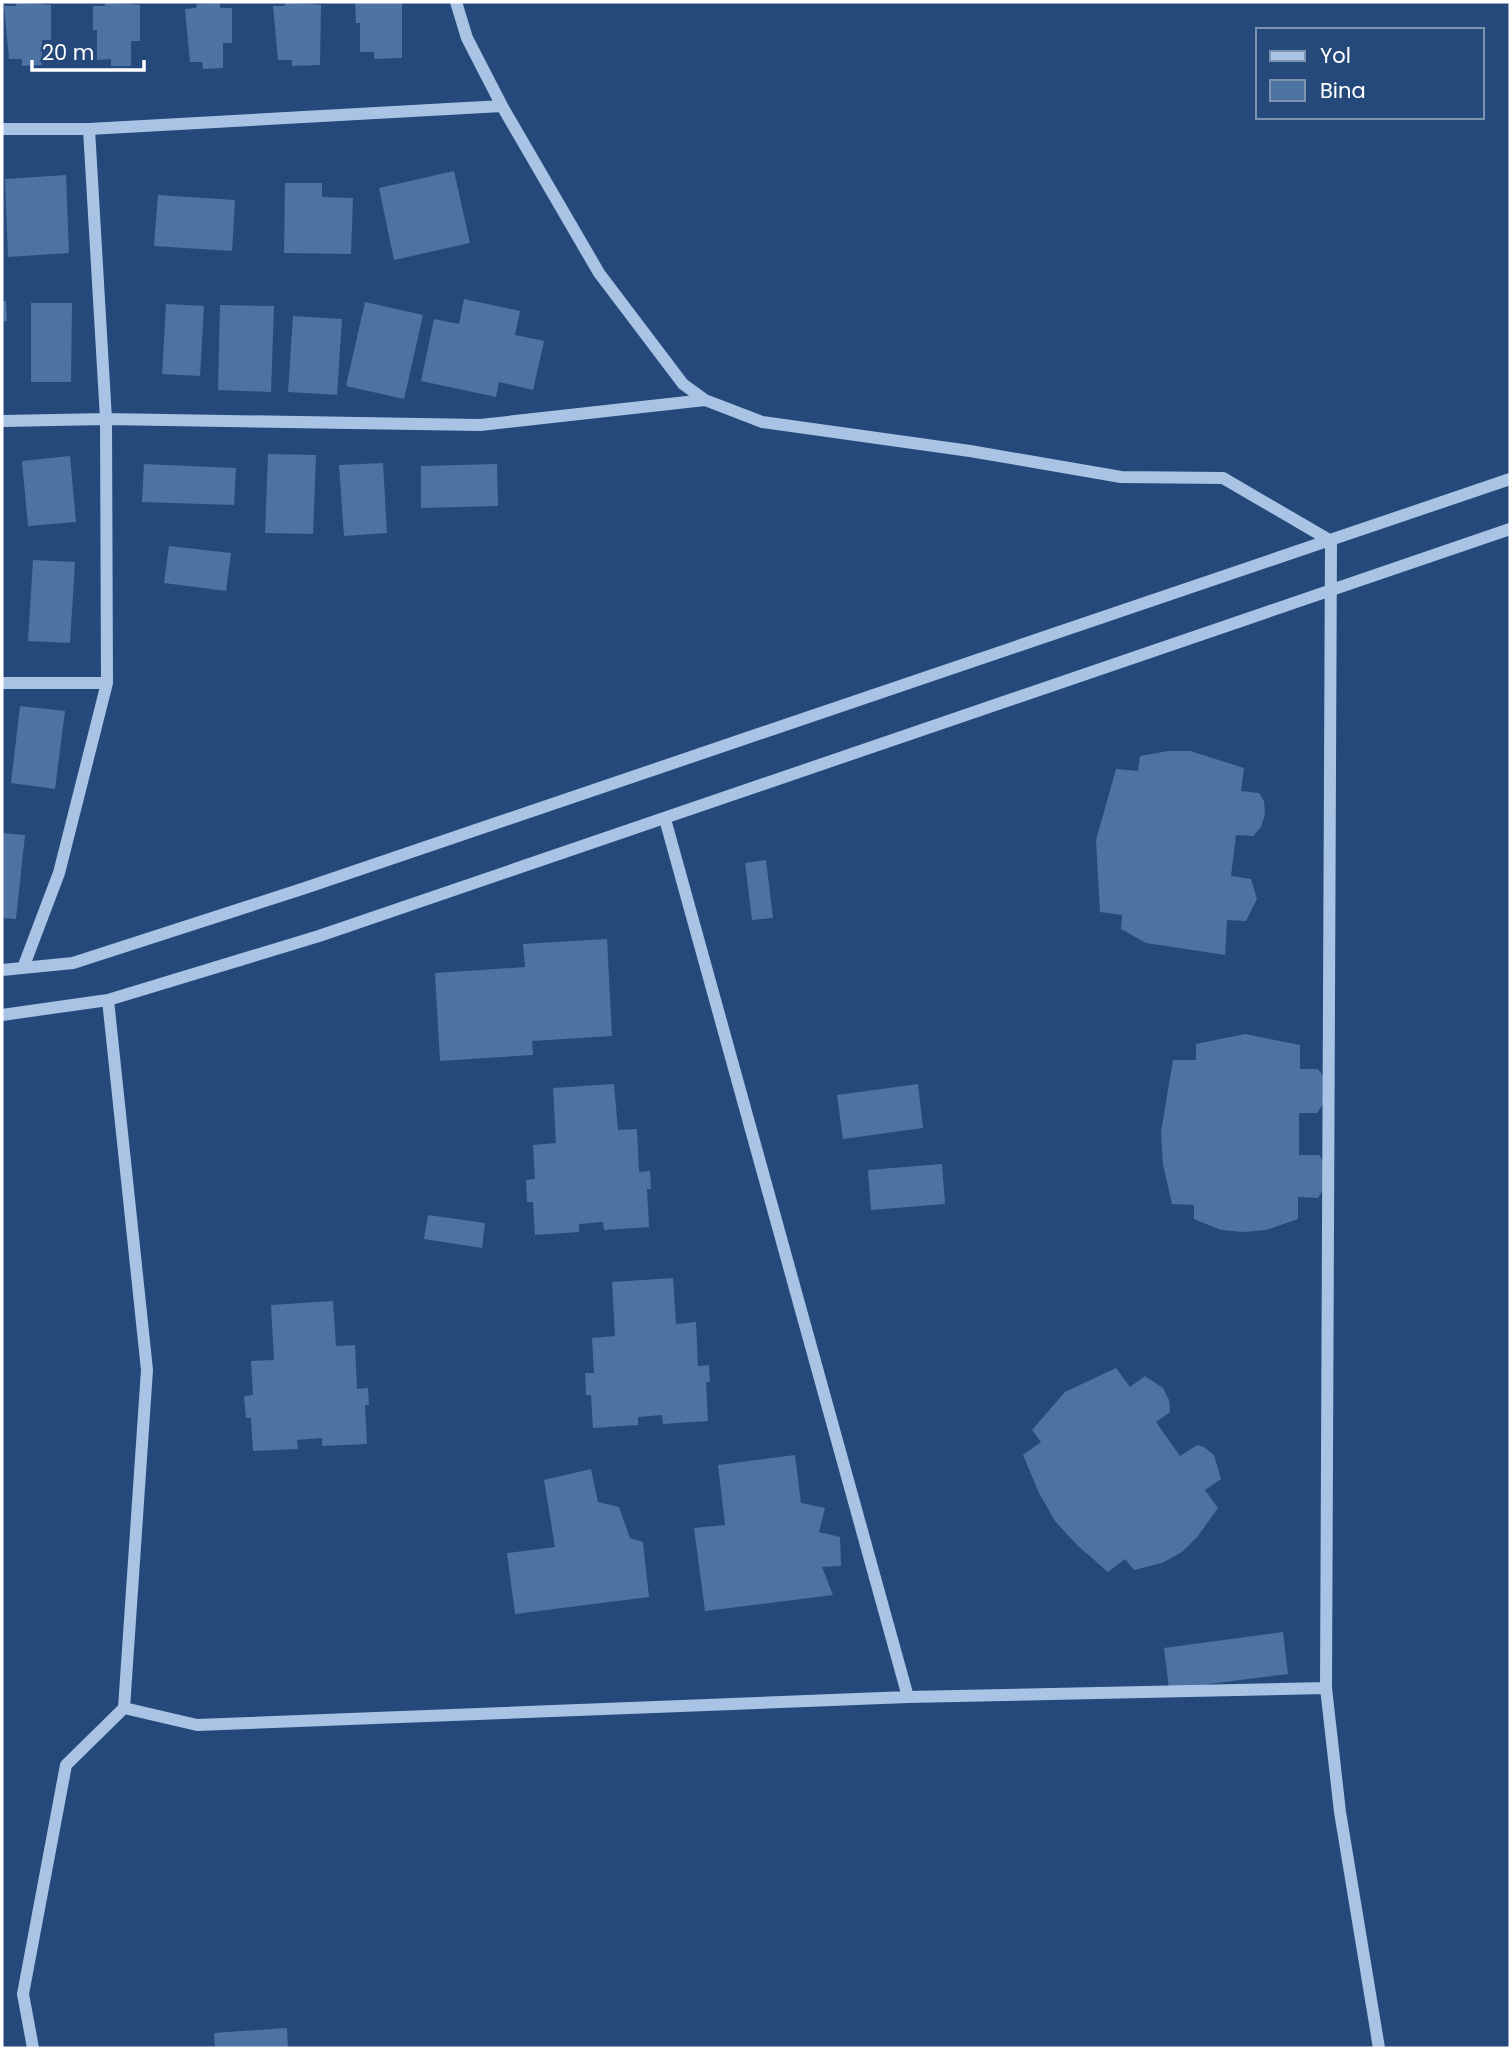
<svg xmlns="http://www.w3.org/2000/svg" width="1512" height="2050" viewBox="0 0 1512 2050" font-family="Poppins,sans-serif">
<rect width="100%" height="100%" fill="#25497a"/>
<path fill="#4d73a3" d="M 15,2 L 51,5 L 51,40 L 42,40 L 42,65 L 22,66 L 22,59 L 9,59 L 4,6 L 16,6 Z
M 104,2 L 140,5 L 140,41 L 131,41 L 131,66 L 111,66 L 111,59 L 97,60 L 97,30 L 93,30 L 93,6 L 105,6 Z
M 285,2 L 321,5 L 320,65 L 292,66 L 292,60 L 278,60 L 273,6 L 285,6 Z
M 355,2 L 402,2 L 402,58 L 374,59 L 374,52 L 360,52 L 360,23 L 356,23 Z
M 220,3 L 220,8 L 232,8 L 232,43 L 223,43 L 223,68 L 203,69 L 202,62 L 190,62 L 185,9 L 196,8 L 197,4 Z
M 454,171 L 470,243 L 394,260 L 379,188 Z
M 66,175 L 69,253 L 8,257 L 5,179 Z
M 285,183 L 322,183 L 322,197 L 353,198 L 351,254 L 284,253 Z
M 158,195 L 235,200 L 232,251 L 154,246 Z
M 464,299 L 520,311 L 515,335 L 544,341 L 533,390 L 499,382 L 496,397 L 421,381 L 434,319 L 459,324 Z
M 2,301 L 6,301 L 7,321 L 2,321 Z
M 365,302 L 423,315 L 404,399 L 346,386 Z
M 31,303 L 72,303 L 71,382 L 31,382 Z
M 166,304 L 204,306 L 200,376 L 162,374 Z
M 220,305 L 274,306 L 271,392 L 218,390 Z
M 293,316 L 342,319 L 337,395 L 288,392 Z
M 268,454 L 316,455 L 313,534 L 265,533 Z
M 70,456 L 76,522 L 28,526 L 22,461 Z
M 383,463 L 387,533 L 344,536 L 339,465 Z
M 144,464 L 236,468 L 234,505 L 142,502 Z
M 497,464 L 498,506 L 421,508 L 421,466 Z
M 169,546 L 231,553 L 226,591 L 164,583 Z
M 33,560 L 75,562 L 70,643 L 28,641 Z
M 20,706 L 65,711 L 55,789 L 11,783 Z
M 1168,751 L 1190,751 L 1244,768 L 1241,791 L 1259,793 L 1264,801 L 1265,814 L 1261,827 L 1253,836 L 1236,835 L 1231,876 L 1251,879 L 1257,899 L 1246,921 L 1227,920 L 1225,955 L 1146,943 L 1121,929 L 1122,915 L 1100,912 L 1096,840 L 1116,769 L 1138,771 L 1140,756 Z
M 2,833 L 25,835 L 16,919 L 2,918 Z
M 766,860 L 773,918 L 752,920 L 745,863 Z
M 607,939 L 612,1036 L 532,1041 L 533,1055 L 440,1061 L 435,973 L 525,967 L 523,944 Z
M 1245,1034 L 1300,1045 L 1300,1069 L 1318,1069 L 1323,1076 L 1324,1103 L 1317,1113 L 1299,1113 L 1299,1155 L 1319,1155 L 1323,1161 L 1324,1188 L 1318,1198 L 1298,1197 L 1298,1219 L 1266,1230 L 1243,1232 L 1221,1230 L 1194,1219 L 1194,1205 L 1172,1204 L 1163,1165 L 1161,1132 L 1173,1060 L 1196,1060 L 1196,1044 Z
M 614,1084 L 618,1130 L 637,1129 L 639,1172 L 650,1171 L 651,1189 L 647,1189 L 649,1227 L 604,1230 L 603,1222 L 579,1224 L 579,1232 L 535,1235 L 533,1202 L 527,1202 L 526,1180 L 535,1179 L 533,1145 L 556,1143 L 553,1088 Z
M 918,1084 L 923,1128 L 843,1139 L 837,1095 Z
M 942,1164 L 945,1204 L 871,1210 L 868,1170 Z
M 428,1215 L 485,1223 L 482,1248 L 424,1239 Z
M 673,1278 L 676,1324 L 696,1322 L 698,1366 L 709,1365 L 710,1382 L 706,1382 L 708,1421 L 663,1424 L 662,1415 L 638,1417 L 638,1425 L 593,1428 L 591,1395 L 586,1395 L 585,1373 L 594,1373 L 592,1338 L 615,1336 L 612,1282 Z
M 333,1301 L 336,1346 L 355,1345 L 357,1389 L 368,1388 L 369,1405 L 365,1405 L 367,1444 L 322,1446 L 322,1438 L 297,1440 L 298,1449 L 253,1451 L 251,1418 L 246,1418 L 244,1396 L 253,1395 L 251,1361 L 274,1360 L 271,1305 Z
M 1116,1368 L 1130,1387 L 1145,1376 L 1163,1388 L 1169,1400 L 1170,1412 L 1156,1422 L 1180,1456 L 1197,1445 L 1204,1447 L 1214,1455 L 1221,1479 L 1205,1490 L 1218,1508 L 1198,1536 L 1182,1552 L 1162,1563 L 1134,1570 L 1125,1559 L 1108,1572 L 1077,1545 L 1055,1521 L 1039,1493 L 1023,1455 L 1041,1442 L 1032,1430 L 1065,1392 Z
M 795,1455 L 801,1503 L 825,1508 L 819,1532 L 840,1537 L 841,1566 L 822,1567 L 833,1595 L 705,1611 L 694,1528 L 725,1525 L 718,1465 Z
M 591,1469 L 598,1502 L 619,1507 L 630,1538 L 643,1542 L 649,1597 L 515,1614 L 507,1553 L 555,1547 L 544,1480 Z
M 1283,1632 L 1288,1674 L 1169,1689 L 1164,1648 Z
M 287,2028 L 288,2048 L 215,2048 L 214,2033 Z"/>
<g fill="none" stroke-linecap="round" stroke-linejoin="round">
<path stroke="#a8c3e4" stroke-width="12" d="M 456,2 L 467,38 L 502,106 L 599,273 L 683,384 L 705,400 L 762,422 L 970,451 L 1121,477 L 1223,478 L 1331,541 L 1326,1688 L 1340,1812 L 1379,2048
M 2,129 L 89,129 L 502,106
M 2,421 L 106,419 L 480,425 L 705,400
M 2,683 L 107,683
M 665,819 L 908,1697
M 23,968 L 59,873 L 107,683 L 106,419 L 89,129
M 2,970 L 73,963 L 305,888 L 1510,479
M 2,1015 L 108,1000 L 319,936 L 1510,529
M 124,1708 L 197,1725 L 908,1697 L 1326,1688
M 33,2048 L 23,1994 L 66,1765 L 124,1708 L 147,1370 L 108,1000"/>
</g>
<rect width="1512" height="2050" fill="none" stroke="#ffffff" stroke-width="7"/>
<rect x="1256" y="28" width="228" height="91" fill="#25497a" stroke="#7c92af" stroke-width="2"/>
<rect x="1270" y="51" width="35" height="10" fill="#a8c3e4" stroke="#7c92af" stroke-width="2"/>
<text x="1320" y="63" font-size="21" fill="#ffffff">Yol</text>
<rect x="1270" y="80" width="35" height="21" fill="#4d73a3" stroke="#7c92af" stroke-width="2"/>
<text x="1320" y="98" font-size="21" fill="#ffffff">Bina</text>
<path d="M32 60v10h112v-10" fill="none" stroke="#ffffff" stroke-width="3.5"/>
<text x="42" y="60" font-size="21" fill="#ffffff" stroke="#25497a" stroke-width="5" paint-order="stroke">20 m</text>
</svg>
